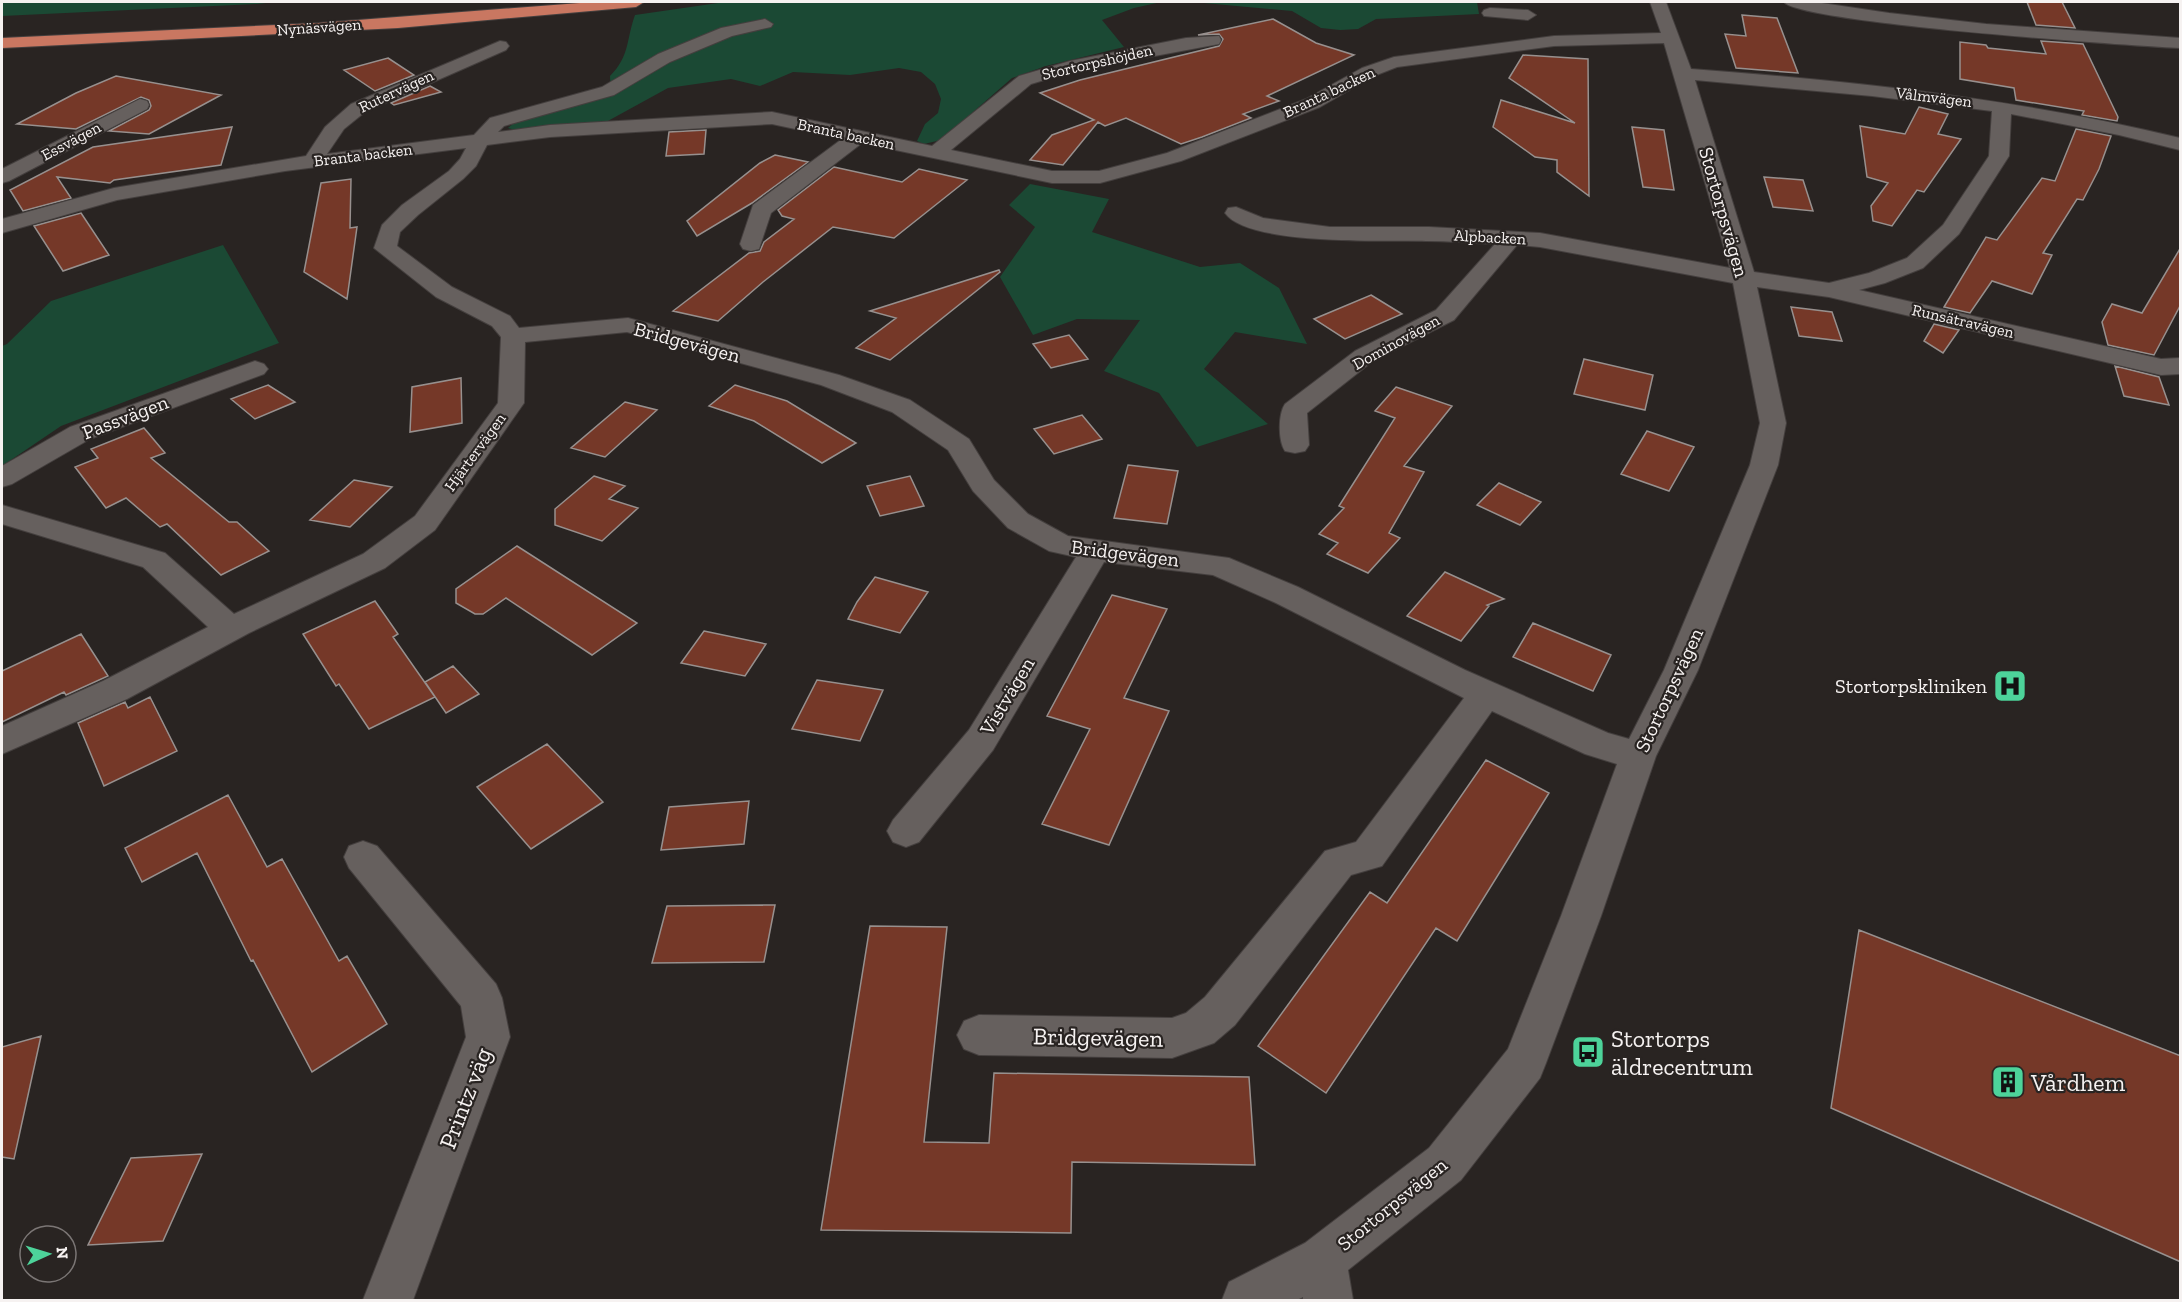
<svg xmlns="http://www.w3.org/2000/svg" width="2182" height="1302" viewBox="0 0 2182 1302" font-family="'Zilla Slab',serif">
<rect width="100%" height="100%" fill="#292422"/>
<path fill="#1b4934" d="M 2,2 L 275,2 L 257,4 L 2,16 Z
M 725,2 L 1161,2 L 1134,8 L 1102,20 L 1124,47 L 1046,66 L 1012,78 L 941,140 L 924,144 L 917,141 L 925,124 L 938,113 L 941,99 L 935,84 L 921,72 L 899,68 L 850,75 L 793,72 L 760,86 L 731,79 L 668,88 L 606,122 L 519,131 L 508,128 L 515,122 L 611,96 L 610,76 C 630,56 626,40 635,15 Z
M 1193,2 L 1477,2 L 1479,14 L 1376,19 L 1358,29 L 1340,30 L 1321,28 L 1292,11 Z
M 1030,184 L 1109,199 L 1092,232 L 1200,267 L 1240,263 L 1279,288 L 1307,344 L 1235,332 L 1204,369 L 1268,424 L 1197,447 L 1159,393 L 1104,371 L 1140,320 L 1077,319 L 1033,335 L 1000,277 L 1035,227 L 1009,205 Z
M 223,245 L 279,343 L 61,426 L 2,466 L 2,346 L 7,344 L 51,301 Z"/>
<path fill="#753828" stroke="#97908e" stroke-width="1.5" d="M 2027,2 L 2062,2 L 2075,28 L 2036,25 Z
M 1742,15 L 1777,18 L 1798,73 L 1736,68 L 1725,34 L 1746,36 Z
M 1273,19 L 1316,43 L 1354,55 L 1267,96 L 1279,101 L 1243,114 L 1251,118 L 1202,137 L 1181,144 L 1126,118 L 1105,126 L 1098,122 L 1063,165 L 1030,160 L 1052,135 L 1094,120 L 1040,93 L 1080,80 L 1219,46 L 1223,39 L 1219,34 L 1198,35 Z
M 2041,41 L 2083,44 L 2118,117 L 2117,121 L 2082,115 L 2084,111 L 2016,100 L 2014,88 L 1960,79 L 1960,42 L 1986,45 L 1988,48 L 2046,54 Z
M 1523,55 L 1588,59 L 1589,196 L 1557,172 L 1557,160 L 1535,157 L 1493,127 L 1501,100 L 1575,123 L 1509,78 Z
M 388,58 L 414,75 L 375,91 L 344,70 Z
M 116,76 L 221,95 L 149,134 L 109,131 L 149,110 L 151,106 L 149,100 L 141,97 L 76,129 L 17,124 L 76,93 Z
M 430,86 L 441,92 L 394,105 L 391,103 Z
M 1919,107 L 1948,114 L 1938,134 L 1961,139 L 1924,192 L 1917,190 L 1892,226 L 1873,221 L 1871,206 L 1888,183 L 1867,177 L 1860,126 L 1905,134 Z
M 232,127 L 221,165 L 114,180 L 110,183 L 57,177 L 71,198 L 23,211 L 10,190 L 93,147 Z
M 1632,127 L 1664,130 L 1674,190 L 1643,187 Z
M 2076,129 L 2111,136 L 2099,169 L 2083,200 L 2077,199 L 2043,253 L 2052,255 L 2032,294 L 1992,281 L 1970,313 L 1944,307 L 1986,237 L 1997,240 L 2042,178 L 2055,181 Z
M 706,130 L 704,154 L 666,156 L 669,132 Z
M 775,155 L 808,162 L 752,203 L 697,236 L 687,221 L 760,163 Z
M 834,167 L 902,182 L 919,169 L 967,180 L 894,238 L 833,227 L 763,282 L 718,321 L 673,311 L 749,253 L 760,251 L 764,242 L 794,219 L 782,216 L 778,210 Z
M 1764,177 L 1803,180 L 1813,211 L 1773,207 Z
M 351,179 L 350,228 L 357,227 L 347,299 L 304,272 L 321,183 Z
M 81,213 L 109,255 L 63,271 L 34,226 Z
M 2181,247 L 2181,304 L 2154,355 L 2108,345 L 2102,322 L 2112,304 L 2142,313 Z
M 999,270 L 1000,272 L 890,360 L 856,348 L 896,318 L 870,311 Z
M 1371,295 L 1402,314 L 1345,339 L 1314,319 Z
M 1791,307 L 1832,312 L 1842,341 L 1799,336 Z
M 1934,324 L 1959,330 L 1943,353 L 1924,341 Z
M 1069,335 L 1088,359 L 1051,368 L 1033,344 Z
M 1584,359 L 1653,375 L 1645,410 L 1574,394 Z
M 2115,366 L 2159,377 L 2169,405 L 2124,396 Z
M 461,378 L 462,423 L 410,432 L 412,387 Z
M 268,385 L 295,402 L 255,419 L 231,399 Z
M 735,385 L 787,401 L 856,443 L 822,463 L 754,421 L 709,406 Z
M 1396,387 L 1452,406 L 1404,466 L 1424,472 L 1389,533 L 1400,538 L 1368,573 L 1327,554 L 1338,543 L 1319,534 L 1344,508 L 1339,506 L 1395,418 L 1375,411 Z
M 625,402 L 657,410 L 605,457 L 571,448 Z
M 1082,415 L 1102,439 L 1054,454 L 1034,429 Z
M 144,428 L 165,453 L 151,458 L 229,522 L 237,522 L 269,551 L 221,575 L 167,524 L 160,527 L 126,498 L 106,508 L 75,467 L 98,458 L 91,449 Z
M 1647,431 L 1694,447 L 1669,491 L 1621,474 Z
M 1128,465 L 1178,471 L 1167,524 L 1114,518 Z
M 594,476 L 625,486 L 609,499 L 638,508 L 602,541 L 555,525 L 555,509 Z
M 910,476 L 924,506 L 880,516 L 867,486 Z
M 354,480 L 392,487 L 350,527 L 310,520 Z
M 1499,483 L 1541,502 L 1520,525 L 1477,505 Z
M 517,546 L 637,623 L 592,655 L 506,598 L 483,614 L 475,614 L 456,603 L 456,589 Z
M 1445,572 L 1504,599 L 1487,605 L 1489,606 L 1461,641 L 1407,616 Z
M 875,577 L 928,592 L 900,633 L 848,619 L 857,602 Z
M 1112,595 L 1167,609 L 1124,698 L 1169,711 L 1109,845 L 1042,824 L 1090,729 L 1047,716 Z
M 375,601 L 398,634 L 393,637 L 435,697 L 369,729 L 339,684 L 336,686 L 303,634 Z
M 1533,623 L 1611,655 L 1593,691 L 1513,657 Z
M 704,631 L 766,644 L 745,676 L 681,663 Z
M 81,634 L 108,676 L 66,695 L 64,692 L 2,722 L 2,671 Z
M 453,666 L 479,694 L 446,713 L 425,682 Z
M 817,680 L 883,690 L 860,741 L 792,729 Z
M 150,697 L 177,751 L 104,786 L 78,723 L 125,702 L 128,708 Z
M 547,744 L 603,802 L 531,849 L 477,787 Z
M 1486,760 L 1549,793 L 1457,941 L 1436,928 L 1326,1093 L 1258,1046 L 1370,892 L 1387,903 Z
M 228,795 L 267,867 L 282,859 L 339,961 L 347,956 L 387,1024 L 312,1072 L 253,960 L 251,961 L 197,853 L 142,882 L 125,848 Z
M 749,801 L 744,844 L 661,850 L 669,807 Z
M 775,905 L 764,962 L 652,963 L 667,906 Z
M 870,926 L 947,927 L 924,1142 L 989,1143 L 994,1073 L 1249,1077 L 1255,1165 L 1072,1162 L 1071,1233 L 821,1230 Z
M 1859,930 L 2181,1056 L 2181,1262 L 1831,1108 Z
M 41,1036 L 14,1159 L 2,1157 L 2,1047 Z
M 202,1154 L 163,1241 L 88,1245 L 131,1158 Z"/>
<g fill="none" stroke-linecap="round" stroke-linejoin="round">
<g stroke="#443f3e" stroke-width="2">
<path id="minor" d="M 1650,2 L 1666,2 L 1691,69 C 1856,81 2019,99 2180,138 L 2180,150 L 2119,135 L 2011,114 L 2009,156 L 1959,234 L 1923,268 L 1885,283 L 1859,290 L 2161,359 L 2180,358 L 2180,374 L 2161,375 L 1829,297 L 1757,287 L 1786,423 L 1778,465 L 1698,670 L 1656,756 L 1601,916 L 1546,1063 L 1540,1078 L 1461,1180 L 1348,1270 L 1353,1300 L 1303,1300 L 1303,1297 L 1297,1300 L 1222,1300 L 1229,1282 L 1305,1243 L 1429,1148 L 1508,1049 L 1561,916 L 1617,764 L 1585,754 L 1492,711 L 1382,866 L 1351,875 L 1235,1025 L 1214,1043 L 1172,1058 L 979,1055 L 964,1049 L 957,1035 L 964,1021 L 979,1015 L 1172,1018 L 1186,1013 L 1205,997 L 1325,851 L 1356,842 L 1464,698 L 1276,603 L 1213,575 L 1104,562 L 993,750 L 919,842 L 906,847 L 893,842 L 887,831 L 893,820 L 969,730 L 1076,557 L 1049,551 L 1008,528 L 973,491 L 948,450 L 892,412 L 821,385 L 627,332 L 525,342 L 524,403 L 435,530 L 385,568 L 249,633 L 127,699 L 2,754 L 2,726 L 103,681 L 208,627 L 143,567 L 2,524 L 2,505 L 165,553 L 234,614 L 363,554 L 415,516 L 498,403 L 501,337 L 492,326 L 436,297 L 374,248 L 382,225 L 402,205 L 449,171 L 460,159 L 466,148 L 285,171 L 117,200 L 2,233 L 2,219 L 114,188 L 306,156 L 325,127 L 351,104 L 500,41 L 506,42 L 509,46 L 506,50 L 365,112 L 344,129 L 327,154 L 474,135 L 490,118 L 602,87 L 658,54 L 721,28 L 765,19 L 773,24 L 771,27 L 732,36 L 670,62 L 614,95 L 504,126 L 498,132 L 550,125 L 772,112 L 932,146 L 1019,76 L 1070,61 L 1186,38 L 1219,36 L 1221,40 L 1219,44 L 1074,71 L 1031,84 L 951,150 L 1052,171 L 1099,171 L 1167,153 L 1306,99 L 1362,68 L 1394,57 L 1554,36 L 1661,33 ZM 1664,43 L 1730,268 L 1540,233 L 1429,227 L 1330,227 L 1263,218 L 1236,207 L 1228,208 L 1225,213 C 1248,246 1386,240 1426,241 C 1449,241 1472,243 1495,244 L 1436,310 L 1355,351 L 1285,404 C 1278,414 1278,441 1285,451 L 1295,453 L 1305,451 L 1309,445 L 1307,413 L 1373,361 L 1454,320 L 1517,245 L 1540,247 L 1733,283 L 1760,423 L 1750,465 L 1664,670 L 1629,739 L 1608,733 L 1465,670 L 1298,587 L 1229,558 L 1068,536 L 1028,514 L 994,480 L 969,439 L 910,400 L 839,375 L 628,318 L 519,328 L 510,316 L 452,287 L 397,246 L 400,232 L 418,215 L 463,179 L 476,166 L 487,145 L 550,137 L 772,124 L 842,139 L 753,205 L 740,244 L 743,249 L 751,251 L 759,249 L 771,213 L 862,143 L 1052,183 L 1100,183 L 1181,161 L 1320,107 L 1374,76 L 1397,67 L 1554,46 ZM 1695,80 L 1872,96 L 1992,111 L 1989,156 L 1943,225 L 1907,258 L 1869,273 L 1829,283 L 1754,272 Z
M 1784,2 L 1815,2 L 1889,13 L 1986,24 L 2180,38 L 2180,48 C 2133,46 1801,23 1784,2 Z
M 1490,8 L 1528,10 L 1536,15 L 1528,20 L 1484,16 L 1482,13 L 1484,10 Z
M 140,99 L 147,101 L 149,105 L 147,109 L 9,181 L 2,183 L 2,169 Z
M 255,361 L 264,364 L 268,369 L 264,374 L 90,439 L 12,484 L 2,487 L 2,466 L 70,427 Z
M 363,841 L 377,846 L 496,984 L 502,998 L 510,1037 L 413,1300 L 363,1300 L 466,1037 L 461,1006 L 349,868 L 344,857 L 349,846 Z"/>
</g>
<g stroke="#443f3e" stroke-width="2">
<path id="highway" d="M 593,2 L 644,2 L 636,7 L 398,28 L 2,48 L 2,38 L 319,23 Z"/>
</g>
<use href="#minor" fill="#66605e" fill-rule="evenodd"/>
<use href="#highway" fill="#c97761" fill-rule="evenodd"/>
</g>
<defs>
<g id="hospital-square" transform="scale(1.725)"><rect x="-9" y="-9" width="18" height="18" rx="4" fill="#4dd39a" stroke="#292422"/><path d="M-5-5h3v3.5h4V-5h3V5h-3V1.5h-4V5h-3Z" fill="#111"/></g>
<g id="bus-square" transform="scale(1.725)"><rect x="-9" y="-9" width="18" height="18" rx="4" fill="#4dd39a" stroke="#292422"/><path d="M-5-6H5V4H4V6H2V4H-2V6H-4V4H-5ZM-3.5-4V0h7V-4ZM-3.5 1.2v1.5H-2V1.2ZM2 1.2v1.5H3.5V1.2Z" fill="#111"/></g>
<g id="building-square" transform="scale(1.725)"><rect x="-9" y="-9" width="18" height="18" rx="4" fill="#4dd39a" stroke="#292422"/><path d="M-4-6H4V6H1V3H-1V6H-4ZM-2.5-4.3h1.7v1.8h-1.7ZM.8-4.3h1.7v1.8H.8ZM-2.5-1h1.7V.8h-1.7ZM.8-1h1.7V.8H.8Z" fill="#111"/></g>
</defs>
<g fill-rule="evenodd">
<use href="#hospital-square" x="2010" y="686"/>
<use href="#bus-square" x="1588" y="1052"/>
<use href="#building-square" x="2008" y="1082"/>
</g>
<g text-anchor="middle" dominant-baseline="central" stroke-width="4.5" stroke-linejoin="round" paint-order="stroke">
<g font-size="16" fill="#f6f2f1" stroke="#292422">
<text transform="translate(319 27) rotate(-4)">Nynäsvägen</text>
<text transform="translate(1097 62) rotate(-13)">Stortorpshöjden</text>
<text transform="translate(396 91) rotate(-25)">Rutervägen</text>
<text transform="translate(1329 92) rotate(-25)">Branta backen</text>
<text transform="translate(1934 97) rotate(7)">Vålmvägen</text>
<text transform="translate(846 134) rotate(12)">Branta backen</text>
<text transform="translate(71 141) rotate(-28)">Essvägen</text>
<text transform="translate(363 155) rotate(-7)">Branta backen</text>
<text transform="translate(1490 237) rotate(3)">Alpbacken</text>
<text transform="translate(1963 321) rotate(13)">Runsätravägen</text>
<text transform="translate(1396 342) rotate(-29)">Dominovägen</text>
<text transform="translate(475 452) rotate(-54)">Hjärtervägen</text>
</g>
<g font-size="20" fill="#f6f2f1" stroke="#292422">
<text transform="translate(1724 212) rotate(74)">Stortorpsvägen</text>
<text transform="translate(687 342) rotate(15)">Bridgevägen</text>
<text transform="translate(125 417) rotate(-21)">Passvägen</text>
<text transform="translate(1125 553) rotate(7)">Bridgevägen</text>
<text transform="translate(1669 690) rotate(-65)">Stortorpsvägen</text>
<text transform="translate(1007 696) rotate(-59)">Vistvägen</text>
<text transform="translate(1392 1204) rotate(-39)">Stortorpsvägen</text>
</g>
<g font-size="20" fill="#f6f2f1" stroke="#292422" text-anchor="end">
<text x="1987" y="686">Stortorpskliniken</text>
</g>
<g font-size="24" fill="#f6f2f1" stroke="#292422">
<text transform="translate(1098 1037) rotate(1)">Bridgevägen</text>
<text transform="translate(465 1098) rotate(-69)">Printz väg</text>
</g>
<g font-size="24" fill="#f6f2f1" stroke="#292422" text-anchor="start">
<text x="1611" y="1038">Stortorps<tspan x="1611" dy="28">äldrecentrum</tspan></text>
<text x="2031" y="1082">Vårdhem</text>
</g>
</g>
<rect width="2182" height="1302" fill="none" stroke="#f6f2f1" stroke-width="6"/>
<g transform="translate(48 1254) rotate(86)"><circle r="28" fill="#292422" stroke="#7b7675" stroke-width="1.5"/>
<path d="M0-4.5L10 22L0 15L-10 22Z" fill="#4dd39a"/>
<text y="-9" font-size="16" font-weight="bold" text-anchor="middle" fill="#f6f2f1">N</text>
</g>
</svg>
